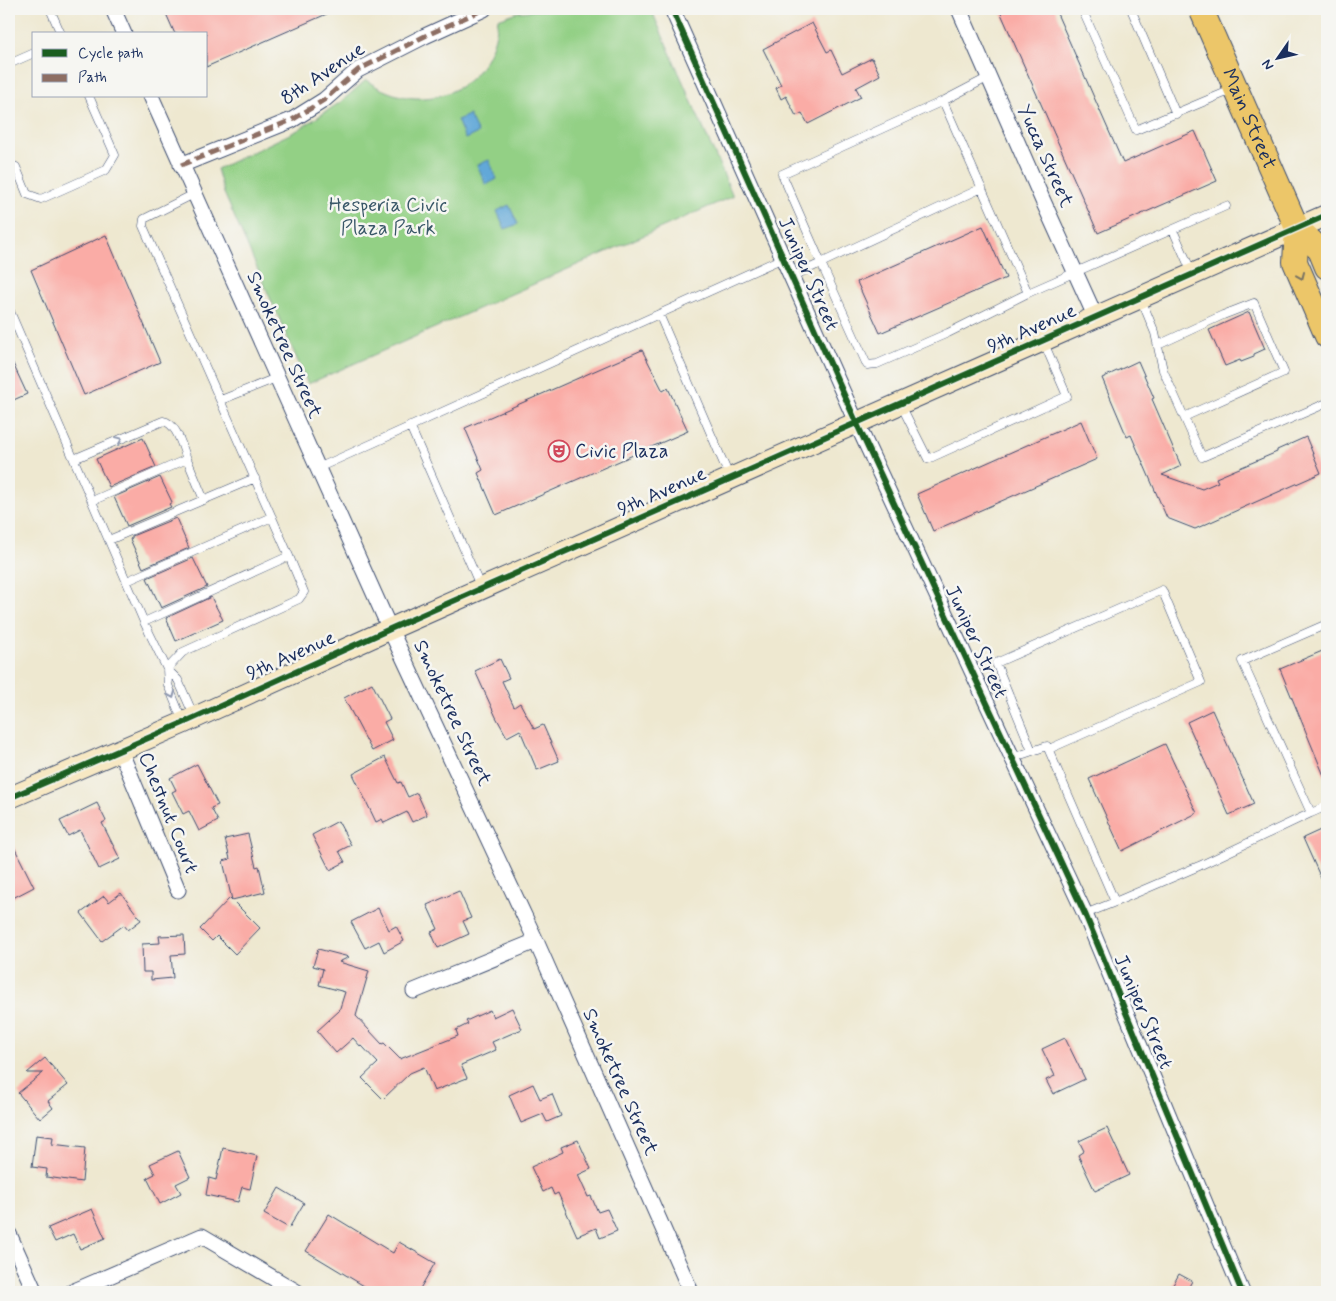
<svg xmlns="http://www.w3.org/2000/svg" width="1336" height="1301" viewBox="0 0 1336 1301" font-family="Mynerve,sans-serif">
<rect width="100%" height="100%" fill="#f6f6f2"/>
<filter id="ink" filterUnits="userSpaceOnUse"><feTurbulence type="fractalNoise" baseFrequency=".02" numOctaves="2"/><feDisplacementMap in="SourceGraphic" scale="10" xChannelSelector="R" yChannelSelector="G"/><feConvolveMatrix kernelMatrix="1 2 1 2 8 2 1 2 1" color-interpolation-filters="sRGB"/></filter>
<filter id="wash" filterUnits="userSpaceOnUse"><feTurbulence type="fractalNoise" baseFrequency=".0096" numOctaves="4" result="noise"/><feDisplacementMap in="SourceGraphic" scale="20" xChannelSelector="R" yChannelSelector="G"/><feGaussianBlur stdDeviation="1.12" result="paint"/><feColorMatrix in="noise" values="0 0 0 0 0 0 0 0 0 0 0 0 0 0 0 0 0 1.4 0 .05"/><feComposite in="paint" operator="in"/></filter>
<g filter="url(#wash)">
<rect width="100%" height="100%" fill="#eee8d0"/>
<path fill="#93d085" stroke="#578072" d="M 552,9 L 651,9 L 733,196 L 308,384 L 224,193 L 217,169 L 298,130 L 342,101 L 366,80 C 423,120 492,91 498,19 L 518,12 Z"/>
<path fill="#62a8d8" stroke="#3e6c9b" d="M 469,115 L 478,133 L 465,139 L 457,120 Z
M 489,160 L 497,179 L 486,185 L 477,165 Z
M 509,205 L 518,224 L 505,229 L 497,211 Z"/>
<g id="blocks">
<path fill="#faaca6" d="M 164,9 L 338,9 L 206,67 L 206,34 L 175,34 Z
M 999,9 L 1055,9 L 1123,163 L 1195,131 L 1217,181 L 1098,233 Z
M 812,23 L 827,52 L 831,50 L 842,73 L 872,58 L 880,75 L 856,88 L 861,97 L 808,124 L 802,113 L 796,116 L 786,96 L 781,99 L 776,88 L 781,85 L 763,49 Z
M 983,226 L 1006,278 L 880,333 L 857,282 Z
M 106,235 L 160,362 L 84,395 L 31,270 Z
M 1249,312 L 1265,349 L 1254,354 L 1254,357 L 1241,362 L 1240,360 L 1225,366 L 1209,330 Z
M 642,350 L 663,391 L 668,388 L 688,431 L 496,515 L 478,473 L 483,470 L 465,428 Z
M 9,355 L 27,394 L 9,402 Z
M 1138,361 L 1154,398 L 1152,399 L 1181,466 L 1162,475 L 1202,489 L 1218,482 L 1216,478 L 1277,452 L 1277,450 L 1306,437 L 1321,473 L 1195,529 L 1167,518 L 1131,435 L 1127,437 L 1102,378 Z
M 1081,421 L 1097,459 L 933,531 L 917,494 Z
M 143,438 L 156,467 L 109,487 L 96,459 Z
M 160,477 L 172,502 L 169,504 L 171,507 L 127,526 L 114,497 Z
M 176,518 L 189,548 L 143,568 L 130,539 L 132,538 L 132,536 Z
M 193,558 L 207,587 L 161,608 L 147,578 Z
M 211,597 L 223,620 L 176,641 L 166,618 Z
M 1327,649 L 1327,783 L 1280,669 Z
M 500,659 L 509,678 L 502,681 L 514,707 L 520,703 L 534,729 L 543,725 L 559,761 L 537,770 L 520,730 L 507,737 L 496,717 L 475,671 Z
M 372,683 L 390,719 L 384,722 L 393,740 L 372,751 L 344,698 Z
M 1212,710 L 1254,804 L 1229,815 L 1187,722 Z
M 1165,744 L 1177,770 L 1176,770 L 1197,813 L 1122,851 L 1089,779 Z
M 385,757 L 398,783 L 401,782 L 408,797 L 417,793 L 427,815 L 412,822 L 407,812 L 384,823 L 382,819 L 376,822 L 353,774 Z
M 197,764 L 218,805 L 211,808 L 218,821 L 199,831 L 189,811 L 183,814 L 172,792 L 176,790 L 170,778 Z
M 97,803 L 106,821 L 102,823 L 120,859 L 99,869 L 80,830 L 68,836 L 60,821 Z
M 338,821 L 351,845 L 339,851 L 345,862 L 330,870 L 312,835 Z
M 1327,827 L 1327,892 L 1303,838 Z
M 248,834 L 256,867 L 259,866 L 265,892 L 232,900 L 223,861 L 230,859 L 225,839 Z
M 9,837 L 34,887 L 9,900 Z
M 459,891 L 471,918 L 463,921 L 469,934 L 438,948 L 431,932 L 438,929 L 427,905 Z
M 121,893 L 141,920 L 128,930 L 124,925 L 102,941 L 81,913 L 104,896 L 109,902 Z
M 230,898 L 260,928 L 235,954 L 217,936 L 212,941 L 200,929 Z
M 378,908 L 389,930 L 396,926 L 404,941 L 384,952 L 379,941 L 365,948 L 351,922 Z
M 184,935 L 185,954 L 171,955 L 173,978 L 151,980 L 151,972 L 143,972 L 142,944 L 160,943 L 159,936 Z
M 318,949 L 349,957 L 339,962 L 369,971 L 356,1016 L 382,1044 L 384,1043 L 400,1059 L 458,1036 L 456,1030 L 468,1024 L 466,1021 L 490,1010 L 493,1017 L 512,1008 L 522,1029 L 492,1042 L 496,1050 L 461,1065 L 467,1078 L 434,1091 L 424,1067 L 410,1073 L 383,1099 L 362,1078 L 378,1063 L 362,1046 L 361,1047 L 353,1038 L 336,1053 L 317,1031 L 339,1011 L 345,992 L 319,985 L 323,969 L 313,966 Z
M 1065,1038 L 1085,1079 L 1053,1094 L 1046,1080 L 1055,1076 L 1042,1049 Z
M 45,1058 L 68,1085 L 48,1101 L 53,1108 L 40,1119 L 18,1093 L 43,1073 L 27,1073 Z
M 533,1084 L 540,1099 L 552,1094 L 561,1116 L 547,1122 L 543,1114 L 521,1123 L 509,1095 Z
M 1107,1128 L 1129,1175 L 1095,1191 L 1078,1155 L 1084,1151 L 1079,1141 Z
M 36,1135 L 53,1137 L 52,1144 L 85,1148 L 82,1182 L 46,1177 L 47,1169 L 32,1167 Z
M 578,1140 L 591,1169 L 578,1175 L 588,1197 L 591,1196 L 598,1212 L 607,1209 L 617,1231 L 600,1238 L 596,1228 L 577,1236 L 558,1193 L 554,1195 L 551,1188 L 543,1192 L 531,1167 L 563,1152 L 561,1147 Z
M 223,1148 L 257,1156 L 250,1189 L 242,1187 L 238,1202 L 206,1195 L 209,1178 L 216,1180 Z
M 178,1151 L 190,1177 L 176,1184 L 181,1193 L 160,1204 L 147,1178 L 155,1174 L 150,1164 Z
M 279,1188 L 304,1203 L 289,1228 L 264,1214 Z
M 92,1209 L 105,1238 L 80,1249 L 73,1234 L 55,1242 L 48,1228 Z
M 329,1214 L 393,1253 L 399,1242 L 435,1263 L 418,1292 L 374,1292 L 306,1251 Z
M 1179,1274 L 1192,1281 L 1186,1292 L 1169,1292 Z"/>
</g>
</g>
<g filter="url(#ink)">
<use href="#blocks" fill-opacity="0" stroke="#3b4b6f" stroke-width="1"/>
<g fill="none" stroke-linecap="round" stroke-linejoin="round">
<g stroke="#3b4b6f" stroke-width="9">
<path id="lane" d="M 50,9 L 61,34
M 1082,9 L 1136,130 L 1234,89
M 1131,9 L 1176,114
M 9,64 L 34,53
M 943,101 L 782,174 L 821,263 L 982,188
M 9,164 L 16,167 L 27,194 L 41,199 L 106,170 L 115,155 L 89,96
M 1173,230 L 1192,273
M 791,277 L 821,263 L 867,365 L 877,364 L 948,333 L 1028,293 L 943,101 L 989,77
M 1028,293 L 1226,206
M 1141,299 L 1155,333 L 1163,370 L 1202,457 L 1327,403
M 9,309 L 144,622 L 167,669 L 183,652 L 299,599 L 304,592 L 289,556 L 143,226 L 144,219 L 194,194
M 659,314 L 730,478
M 1158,345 L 1223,315 L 1254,303 L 1284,372 L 1184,417
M 221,400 L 276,378
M 901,405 L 928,459 L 1067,396 L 1044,343
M 410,426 L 481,588
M 74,459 L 163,421 C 177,423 182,447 187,459
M 318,468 L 783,258
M 92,501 L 187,459 L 204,500
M 109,540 L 255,478
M 127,581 L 272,517
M 144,622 L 289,556
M 1327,624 L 1242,661 L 1311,813 L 1327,806
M 183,722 L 168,685 L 167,669 L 178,680 L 194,716
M 1032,751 L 996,663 L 1162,590 L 1201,682 L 1049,749
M 1012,758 L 1047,746 L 1115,902 L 1199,866 L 1311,813
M 1085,914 L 1115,902"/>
</g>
<g stroke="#3b4b6f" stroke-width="17">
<path id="street" d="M 113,9 L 124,34
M 672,9 L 857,424 L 1085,914 L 1242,1292
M 959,9 L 1043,201 L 1096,318
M 151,96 L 390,629 L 536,941 L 691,1292
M 181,165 L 292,120 L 324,100 L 358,70 L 425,36 L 484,9
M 120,750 L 178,890
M 414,991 L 536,941
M 9,1234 L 35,1292
M 72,1292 L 202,1236 L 297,1292"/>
</g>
<g stroke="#3b4b6f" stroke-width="23">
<path id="secondary" d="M 9,798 L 183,723 L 390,629 L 1327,215"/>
</g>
<g stroke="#3b4b6f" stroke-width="26">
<g id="primary">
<path id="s1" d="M 1201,9 L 1297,228 L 1320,250 L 1327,267"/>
<path d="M 1297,228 L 1295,262 L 1327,336"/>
</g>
</g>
<use href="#lane" stroke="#fff" stroke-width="8"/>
<use href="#street" stroke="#fff" stroke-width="15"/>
<use href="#secondary" stroke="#f7e8c3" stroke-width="21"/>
<use href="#primary" stroke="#ecc669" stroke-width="24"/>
<path stroke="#8d6e63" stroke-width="5" stroke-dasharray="10 5" stroke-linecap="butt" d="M 181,165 L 292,120 L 324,100 L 358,70 L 425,36 L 484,9"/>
<g stroke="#f6f6f2" stroke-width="9">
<path id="cycleway" d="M 672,9 L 857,424 L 1085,914 L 1242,1292
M 9,798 L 183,723 L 390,629 L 1327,215"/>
</g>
<use href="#cycleway" stroke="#1b5e20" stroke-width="6"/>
</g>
<defs><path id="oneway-chevron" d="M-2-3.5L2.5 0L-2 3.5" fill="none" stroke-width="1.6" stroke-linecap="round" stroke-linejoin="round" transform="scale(1.25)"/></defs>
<use stroke="#797363" href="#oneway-chevron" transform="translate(1301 276) rotate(67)"/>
<g stroke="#8d97ae">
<use href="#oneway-chevron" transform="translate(119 440) rotate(-23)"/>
<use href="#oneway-chevron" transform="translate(172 695) rotate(68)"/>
</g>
</g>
<defs>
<g id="theatre-ring" transform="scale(1.125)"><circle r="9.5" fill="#f6f6f2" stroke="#d1495b" stroke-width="1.5"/><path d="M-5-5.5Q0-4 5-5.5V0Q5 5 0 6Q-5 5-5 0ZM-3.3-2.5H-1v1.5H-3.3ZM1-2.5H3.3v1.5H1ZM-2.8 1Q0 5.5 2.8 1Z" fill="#d1495b"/></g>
</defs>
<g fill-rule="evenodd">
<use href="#theatre-ring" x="559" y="451"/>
</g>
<g text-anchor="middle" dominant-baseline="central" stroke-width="5" stroke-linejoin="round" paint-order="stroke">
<g font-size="20" fill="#1b2f5e" stroke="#f6f6f2">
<text transform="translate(323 74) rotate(-34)">8th Avenue</text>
<text stroke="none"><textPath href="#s1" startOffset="120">Main Street</textPath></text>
<text transform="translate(1045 156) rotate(66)">Yucca Street</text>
<text transform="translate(808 274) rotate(66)">Juniper Street</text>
<text transform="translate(1032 329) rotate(-24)">9th Avenue</text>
<text transform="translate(284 345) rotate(66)">Smoketree Street</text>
<text transform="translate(662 492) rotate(-24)">9th Avenue</text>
<text transform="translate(976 642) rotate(65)">Juniper Street</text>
<text transform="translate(291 656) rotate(-24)">9th Avenue</text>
<text transform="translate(452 713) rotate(65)">Smoketree Street</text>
<text transform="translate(168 813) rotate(68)">Chestnut Court</text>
<text transform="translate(1143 1012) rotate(67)">Juniper Street</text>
<text transform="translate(620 1082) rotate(66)">Smoketree Street</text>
</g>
<g font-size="20" fill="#395768" stroke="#f6f6f2">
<text x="388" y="205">Hesperia Civic<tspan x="388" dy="23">Plaza Park</tspan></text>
</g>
<g font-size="20" fill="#1b2f5e" stroke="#f6f6f2" text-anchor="start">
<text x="575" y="451">Civic Plaza</text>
</g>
</g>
<rect width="1336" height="1301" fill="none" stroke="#f6f6f2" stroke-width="30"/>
<rect x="32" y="32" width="175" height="65" fill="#f6f6f2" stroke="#9ea6b7"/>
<rect x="42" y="49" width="25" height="8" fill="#1b5e20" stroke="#9ea6b7"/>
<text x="78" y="58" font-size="15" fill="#1b2f5e">Cycle path</text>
<rect x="42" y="74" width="25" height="8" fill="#8d6e63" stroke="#9ea6b7"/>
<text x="78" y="82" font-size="15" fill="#1b2f5e">Path</text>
<g transform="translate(1278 58) rotate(236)" stroke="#f6f6f2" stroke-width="4" paint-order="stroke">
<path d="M0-4L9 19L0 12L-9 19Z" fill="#1b2f5e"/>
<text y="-8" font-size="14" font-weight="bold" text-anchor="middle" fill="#1b2f5e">N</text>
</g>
</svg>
